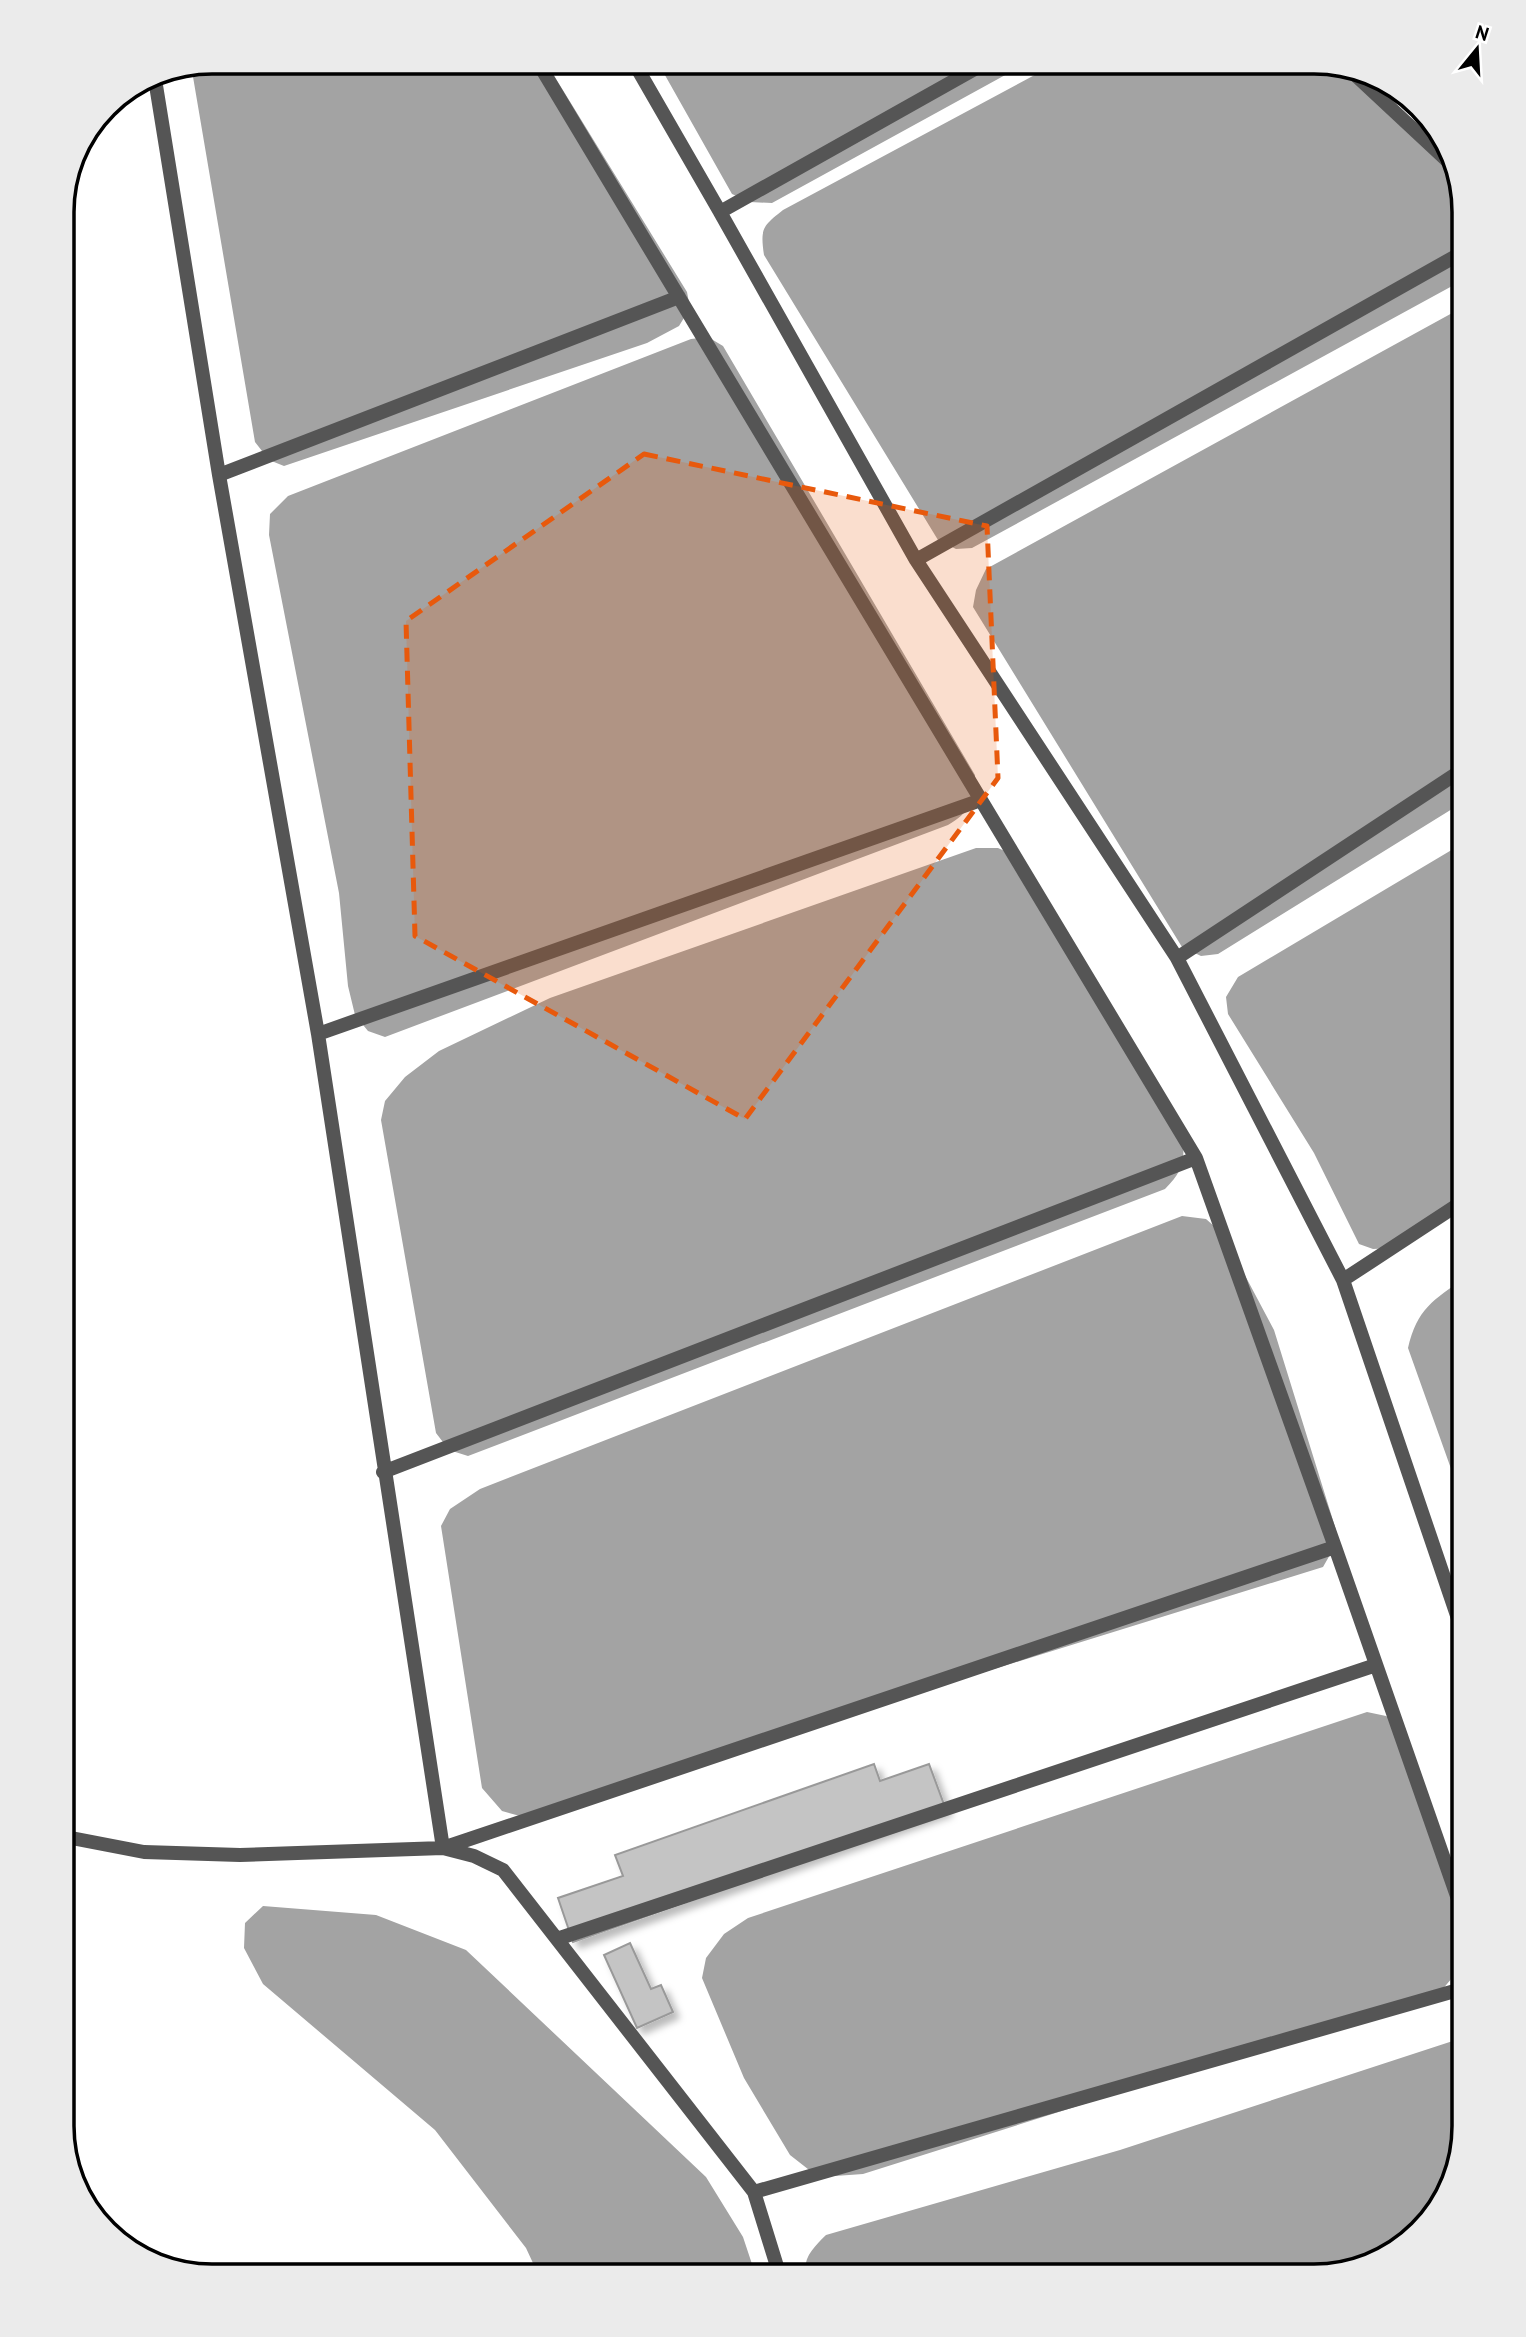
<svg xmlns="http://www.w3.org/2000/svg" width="1526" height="2337" viewBox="0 0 1526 2337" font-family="'PT Sans',sans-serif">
<defs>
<filter id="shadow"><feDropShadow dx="6" dy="6" stdDeviation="3.5" flood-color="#0004"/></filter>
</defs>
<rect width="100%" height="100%" fill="#fff"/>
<path fill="#a3a3a3" d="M 211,61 L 545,61 L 687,292 L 690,308 L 679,326 L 647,343 L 284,466 L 269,460 L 255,442 L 191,65 Z
M 657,61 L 1029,62 L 772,203 L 750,202 L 732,194 Z
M 1059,62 L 1325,62 L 1336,65 L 1455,168 L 1465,211 L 1465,279 L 972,548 L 956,549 L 938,540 L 764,255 C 760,228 763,226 783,210 Z
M 1465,306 L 1465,801 L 1218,954 L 1201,956 L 1182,947 L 973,607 L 976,590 L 986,569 Z
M 708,337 L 723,346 L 975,775 C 976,800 970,812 948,825 L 385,1037 L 368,1031 L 355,1015 L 348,986 L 339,893 L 269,535 L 270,514 L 288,496 L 691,339 Z
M 1465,842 L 1465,1203 L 1393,1248 L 1373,1249 L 1359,1244 L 1314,1153 L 1228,1014 L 1226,997 L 1238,977 Z
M 976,848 L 998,848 L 1016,856 L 1183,1140 C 1185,1163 1181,1173 1165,1189 L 468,1456 L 449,1450 L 436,1433 L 381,1120 L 385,1101 L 405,1077 L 439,1051 L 550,998 Z
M 1182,1216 L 1206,1219 L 1223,1234 L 1274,1330 L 1336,1530 L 1335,1546 L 1323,1567 L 520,1816 L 502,1811 L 482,1788 L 441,1526 L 450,1509 L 480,1489 Z
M 1465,1278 L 1465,1508 L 1408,1348 C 1417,1309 1433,1300 1465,1278 Z
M 1367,1712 L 1386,1716 L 1401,1725 L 1465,1943 L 1458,1971 L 1441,1991 L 863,2174 L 835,2176 L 813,2173 L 790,2155 L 744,2078 L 702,1978 L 706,1958 L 724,1934 L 748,1918 Z
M 263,1906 L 376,1915 L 466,1950 L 706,2177 L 743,2237 L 756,2276 L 539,2276 L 526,2248 L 435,2130 L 263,1984 L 244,1948 L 245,1923 Z
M 1465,2037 L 1465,2126 L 1444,2201 L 1381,2260 L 1315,2276 L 806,2276 C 802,2258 814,2247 826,2235 L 1120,2150 Z"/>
<path fill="#c4c4c4" stroke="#999" stroke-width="2" filter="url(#shadow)" d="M 874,1764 L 880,1781 L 929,1764 L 946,1810 L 573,1942 L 558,1898 L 623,1876 L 615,1855 Z
M 630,1943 L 651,1989 L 661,1985 L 673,2012 L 637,2028 L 604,1955 Z"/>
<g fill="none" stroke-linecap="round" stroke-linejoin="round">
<path stroke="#555" stroke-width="14" d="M 537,61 L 1196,1158
M 633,61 L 720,212
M 989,61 L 720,212 L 916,560 L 1465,251
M 1351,71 L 1455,168
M 154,73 L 219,475 L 318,1034 L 443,1848 L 1335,1547 L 1196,1158 L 383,1472
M 219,475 L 679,297
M 916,560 L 1177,958 L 1465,768
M 1177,958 L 1343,1280 L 1465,1639
M 318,1034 L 981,800
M 1343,1280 L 1465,1200
M 1335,1547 L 1465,1919
M 61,1836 L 144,1852 L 240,1855 L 443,1848 L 474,1856 L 503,1870 L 754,2192 L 780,2276
M 557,1939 L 1376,1665
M 754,2192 L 1465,1988"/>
</g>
<path fill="#e8590c" fill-opacity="0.2" stroke="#e8590c" stroke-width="5" stroke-dasharray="14 9" stroke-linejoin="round" d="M 644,454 L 987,526 L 998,778 L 745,1119 L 415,936 L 406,621 Z"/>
<path d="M0 0H1526V2337H0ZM212 74H1314A138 138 0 0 1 1452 212V2126A138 138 0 0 1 1314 2264H212A138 138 0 0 1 74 2126V212A138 138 0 0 1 212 74Z" fill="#ebebeb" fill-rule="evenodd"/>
<path fill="none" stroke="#000" stroke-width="3.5" d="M212 74H1314A138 138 0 0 1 1452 212V2126A138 138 0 0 1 1314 2264H212A138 138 0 0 1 74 2126V212A138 138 0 0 1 212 74Z"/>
<g transform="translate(1477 49) rotate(18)" stroke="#ffffff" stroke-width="5" paint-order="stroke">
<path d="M0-5L12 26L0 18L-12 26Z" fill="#000000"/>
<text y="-10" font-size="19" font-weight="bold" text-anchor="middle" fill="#000000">N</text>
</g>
</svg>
